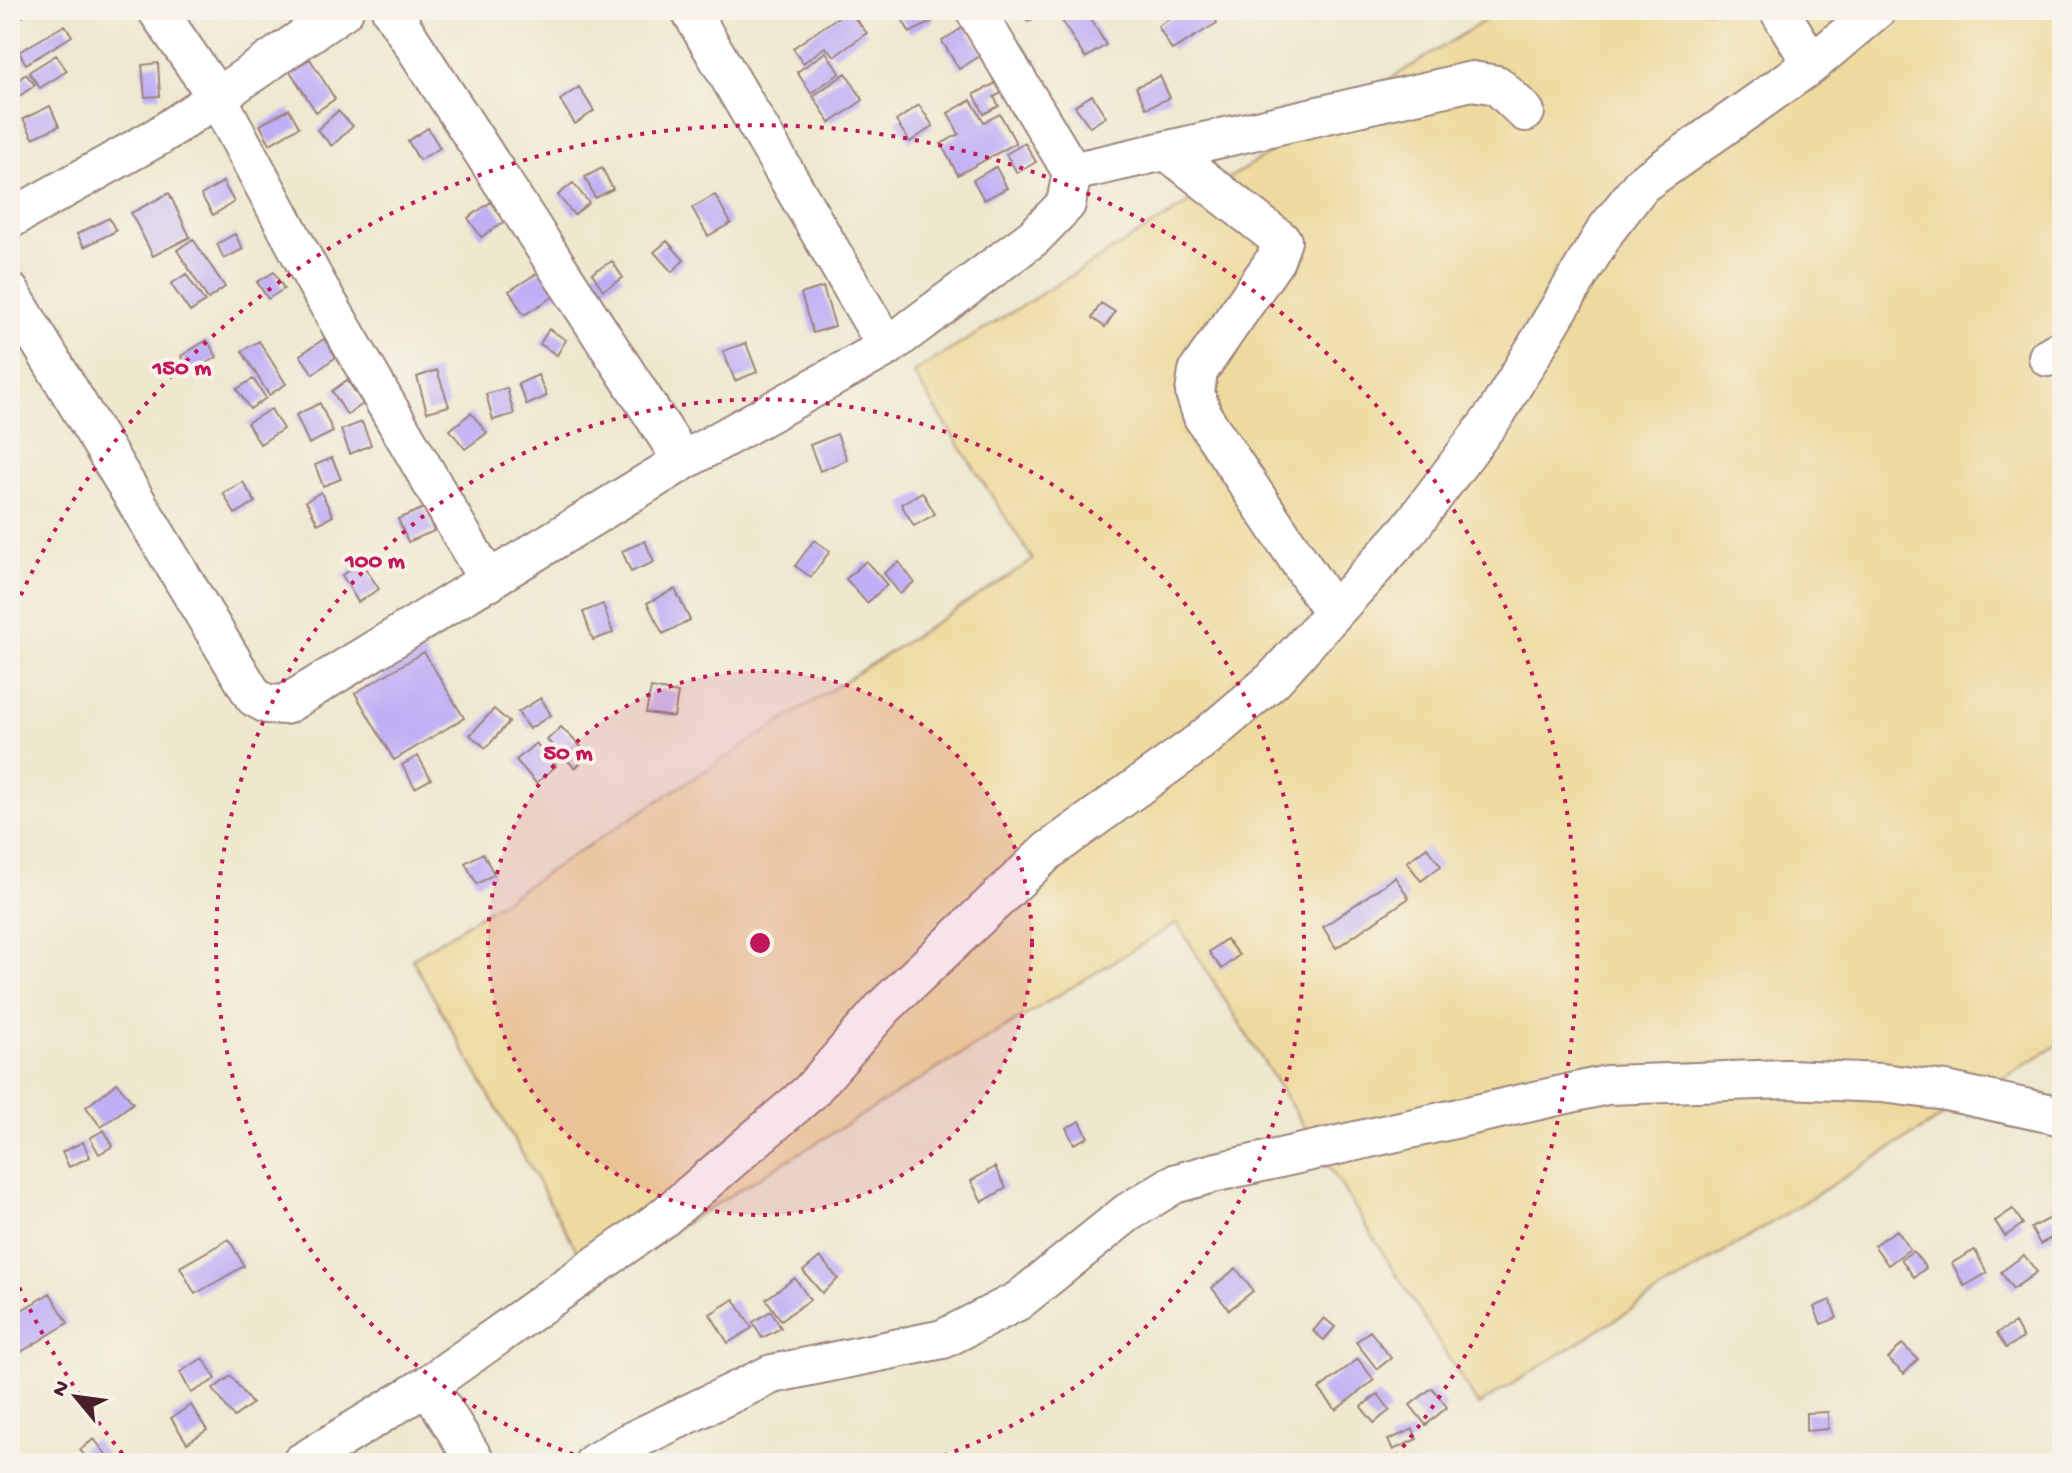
<svg xmlns="http://www.w3.org/2000/svg" width="2072" height="1473" viewBox="0 0 2072 1473" font-family="'Gochi Hand',sans-serif">
<rect width="100%" height="100%" fill="#f7f3e8"/>
<filter id="ink" filterUnits="userSpaceOnUse"><feTurbulence type="fractalNoise" baseFrequency=".0125" numOctaves="2"/><feDisplacementMap in="SourceGraphic" scale="16" xChannelSelector="R" yChannelSelector="G"/><feConvolveMatrix kernelMatrix="1 2 1 2 8 2 1 2 1" color-interpolation-filters="sRGB"/></filter>
<filter id="wash" filterUnits="userSpaceOnUse"><feTurbulence type="fractalNoise" baseFrequency=".006" numOctaves="4" result="noise"/><feDisplacementMap in="SourceGraphic" scale="32" xChannelSelector="R" yChannelSelector="G"/><feGaussianBlur stdDeviation="1.8" result="paint"/><feColorMatrix in="noise" values="0 0 0 0 0 0 0 0 0 0 0 0 0 0 0 0 0 1.4 0 .05"/><feComposite in="paint" operator="in"/></filter>
<g filter="url(#wash)">
<rect width="100%" height="100%" fill="#eee8cf"/>
<path fill="#eeda9e" stroke="#9c7c64" stroke-width="2" d="M 1502,10 L 2062,10 L 2062,1042 L 1478,1405 L 1177,923 L 593,1279 L 412,959 L 1033,560 L 913,373 Z"/>
<g id="blocks">
<path fill="#c0aff5" d="M 10,10 L 35,10 L 10,23 Z
M 848,10 L 867,33 L 835,56 L 825,47 L 803,63 L 793,48 Z
M 907,10 L 927,10 L 933,21 L 910,33 L 899,14 Z
M 1020,10 L 1047,10 L 1028,22 Z
M 1068,10 L 1086,10 L 1106,45 L 1085,58 L 1059,16 Z
M 1184,10 L 1209,10 L 1217,23 L 1172,50 L 1158,26 Z
M 65,25 L 72,36 L 26,64 L 19,52 Z
M 965,26 L 983,54 L 959,69 L 942,41 Z
M 826,52 L 840,73 L 811,93 L 797,72 Z
M 56,55 L 67,71 L 40,88 L 29,72 Z
M 310,59 L 335,99 L 316,112 L 290,71 Z
M 158,63 L 160,96 L 145,97 L 142,65 Z
M 846,73 L 863,100 L 830,123 L 813,96 Z
M 26,74 L 35,85 L 17,98 L 10,86 Z
M 1160,76 L 1170,98 L 1146,108 L 1136,87 Z
M 998,82 L 1003,92 L 994,97 L 999,106 L 984,114 L 974,94 Z
M 579,87 L 594,111 L 575,124 L 560,100 Z
M 1092,95 L 1106,117 L 1090,127 L 1075,106 Z
M 971,100 L 984,122 L 1000,114 L 1016,143 L 958,175 L 941,144 L 959,134 L 948,113 Z
M 919,105 L 933,126 L 910,142 L 896,121 Z
M 50,106 L 59,126 L 33,138 L 23,119 Z
M 289,109 L 299,127 L 270,144 L 260,125 Z
M 338,111 L 353,126 L 332,146 L 317,130 Z
M 428,128 L 440,148 L 419,160 L 408,141 Z
M 1025,143 L 1036,162 L 1017,173 L 1006,154 Z
M 996,167 L 1007,188 L 984,200 L 973,180 Z
M 602,168 L 613,189 L 595,198 L 585,177 Z
M 223,182 L 234,202 L 213,215 L 201,195 Z
M 573,183 L 589,203 L 574,215 L 558,195 Z
M 169,193 L 190,237 L 153,256 L 131,213 Z
M 715,195 L 731,223 L 708,236 L 692,208 Z
M 491,202 L 505,221 L 481,237 L 468,218 Z
M 109,218 L 116,231 L 84,247 L 77,234 Z
M 235,234 L 243,249 L 224,259 L 217,244 Z
M 193,239 L 225,287 L 208,299 L 177,250 Z
M 667,241 L 684,260 L 672,272 L 654,252 Z
M 612,261 L 623,278 L 603,290 L 592,273 Z
M 544,269 L 559,293 L 524,315 L 509,291 Z
M 274,272 L 284,289 L 268,299 L 257,282 Z
M 186,274 L 205,302 L 190,312 L 171,284 Z
M 823,287 L 835,326 L 813,333 L 801,294 Z
M 1101,303 L 1115,312 L 1105,327 L 1092,318 Z
M 549,329 L 566,340 L 557,355 L 540,344 Z
M 324,339 L 336,357 L 313,374 L 300,355 Z
M 207,340 L 217,357 L 190,373 L 181,356 Z
M 259,341 L 286,384 L 269,395 L 242,351 Z
M 746,343 L 757,372 L 735,381 L 723,351 Z
M 437,370 L 449,406 L 427,412 L 417,377 Z
M 538,375 L 547,396 L 527,405 L 518,384 Z
M 253,379 L 266,398 L 250,409 L 237,389 Z
M 347,380 L 363,404 L 347,415 L 332,391 Z
M 507,388 L 514,414 L 493,420 L 486,394 Z
M 320,403 L 333,432 L 309,444 L 296,415 Z
M 271,409 L 283,429 L 260,444 L 247,423 Z
M 471,413 L 487,433 L 465,449 L 450,430 Z
M 362,422 L 371,445 L 350,454 L 341,430 Z
M 837,434 L 847,460 L 820,471 L 810,445 Z
M 332,458 L 341,479 L 323,486 L 315,465 Z
M 243,482 L 255,502 L 235,514 L 223,493 Z
M 321,492 L 333,516 L 318,524 L 306,501 Z
M 922,492 L 935,514 L 914,526 L 901,504 Z
M 424,508 L 434,531 L 408,542 L 398,519 Z
M 814,540 L 830,551 L 811,577 L 795,566 Z
M 645,541 L 654,562 L 631,572 L 622,551 Z
M 866,561 L 887,585 L 867,603 L 846,579 Z
M 899,562 L 914,582 L 900,594 L 884,573 Z
M 362,563 L 379,589 L 358,602 L 342,575 Z
M 675,589 L 690,620 L 663,634 L 647,603 Z
M 603,604 L 613,633 L 593,640 L 583,612 Z
M 424,652 L 464,718 L 394,760 L 355,693 Z
M 651,688 L 678,693 L 674,717 L 646,713 Z
M 541,698 L 551,715 L 529,729 L 518,712 Z
M 494,709 L 509,722 L 486,748 L 470,735 Z
M 561,727 L 589,755 L 575,768 L 547,740 Z
M 536,743 L 556,766 L 536,783 L 516,760 Z
M 418,756 L 431,779 L 415,788 L 402,765 Z
M 1427,847 L 1441,866 L 1421,881 L 1407,862 Z
M 483,853 L 494,874 L 477,884 L 465,863 Z
M 1395,877 L 1409,898 L 1336,948 L 1323,927 Z
M 1226,939 L 1239,955 L 1222,969 L 1209,952 Z
M 117,1083 L 133,1103 L 101,1127 L 86,1107 Z
M 1080,1121 L 1088,1137 L 1074,1144 L 1066,1128 Z
M 104,1130 L 113,1146 L 99,1154 L 90,1138 Z
M 83,1142 L 90,1157 L 69,1167 L 62,1152 Z
M 995,1167 L 1006,1188 L 982,1202 L 971,1181 Z
M 2013,1209 L 2023,1224 L 2005,1236 L 1995,1221 Z
M 2053,1216 L 2062,1232 L 2040,1244 L 2031,1228 Z
M 1897,1230 L 1910,1249 L 1888,1265 L 1874,1245 Z
M 229,1239 L 244,1266 L 195,1294 L 180,1267 Z
M 1975,1250 L 1987,1273 L 1964,1286 L 1952,1263 Z
M 1913,1251 L 1926,1268 L 1914,1277 L 1901,1259 Z
M 2024,1255 L 2037,1272 L 2013,1289 L 2001,1272 Z
M 820,1257 L 838,1279 L 822,1293 L 803,1271 Z
M 1236,1268 L 1253,1291 L 1229,1310 L 1212,1288 Z
M 795,1278 L 810,1300 L 781,1320 L 766,1299 Z
M 50,1293 L 68,1323 L 13,1357 L 10,1317 Z
M 734,1299 L 752,1328 L 728,1343 L 710,1314 Z
M 1830,1300 L 1837,1318 L 1821,1324 L 1814,1307 Z
M 771,1311 L 781,1328 L 762,1338 L 753,1322 Z
M 1324,1318 L 1335,1327 L 1324,1340 L 1313,1331 Z
M 2015,1323 L 2023,1338 L 2006,1348 L 1997,1333 Z
M 1370,1331 L 1391,1358 L 1377,1369 L 1356,1342 Z
M 1902,1344 L 1918,1359 L 1904,1374 L 1888,1359 Z
M 203,1358 L 216,1379 L 191,1393 L 180,1372 Z
M 1358,1359 L 1374,1380 L 1336,1410 L 1319,1389 Z
M 231,1376 L 252,1404 L 234,1417 L 213,1389 Z
M 1432,1388 L 1447,1407 L 1426,1425 L 1410,1405 Z
M 1378,1394 L 1390,1410 L 1374,1423 L 1361,1407 Z
M 191,1405 L 207,1430 L 187,1443 L 171,1418 Z
M 1828,1412 L 1828,1429 L 1806,1431 L 1806,1413 Z
M 1413,1429 L 1417,1439 L 1393,1450 L 1388,1440 Z
M 94,1439 L 113,1463 L 91,1463 L 80,1450 Z"/>
</g>
</g>
<g filter="url(#ink)">
<use href="#blocks" fill-opacity="0" stroke="#9c847d" stroke-width="2"/>
<g fill="none" stroke-linecap="round" stroke-linejoin="round">
<g stroke="#9c847d" stroke-width="42">
<path id="minor" d="M 157,10 L 217,97 L 344,10
M 391,10 L 683,461
M 690,10 L 887,347
M 1779,10 L 1812,64
M 1167,151 L 1282,241 L 1275,260 L 1198,371 L 1195,393 L 1203,417 L 1333,612
M 1072,172 L 1472,81 L 1497,85 L 1525,112
M 10,219 L 159,136 L 217,97 L 315,281 L 489,582
M 10,292 L 254,697 L 267,704 L 285,705 L 683,461 L 887,347 L 1034,237 L 1066,204 L 1072,172 L 975,10
M 2048,357 L 2062,349
M 428,1385 L 476,1463
M 301,1463 L 428,1385 L 663,1218 L 810,1092 L 884,1007 L 1048,851 L 1200,742 L 1273,680 L 1410,528 L 1497,412 L 1606,230 L 1642,184 L 1812,64 L 1876,10
M 594,1463 L 628,1443 L 772,1374 L 943,1339 L 1018,1301 L 1127,1213 L 1174,1184 L 1217,1172 L 1607,1085 L 1788,1079 L 1882,1083 L 1946,1091 L 2062,1116"/>
</g>
<use href="#minor" stroke="#fff" stroke-width="38"/>
</g>
</g>
<circle cx="760" cy="943" r="272" fill="#c2185b" fill-opacity=".12"/>
<g fill="none" stroke="#c2185b" stroke-width="4" stroke-dasharray="4 8">
<circle cx="760" cy="943" r="272"/>
<path d="M596 1462A544 544 0 1 1 924 1462"/>
<path d="M130 1463A817 817 0 0 1 11 1269M11 617A817 817 0 1 1 1390 1463"/>
</g>
<circle cx="760" cy="943" r="12" fill="#c2185b" stroke="#f7f3e8" stroke-width="4"/>
<g font-size="24" text-anchor="middle" font-weight="bold" fill="#c2185b" stroke="#f7f3e8" stroke-width="8" stroke-linejoin="round" paint-order="stroke">
<text x="182" y="374">150 m</text>
<text x="375" y="567">100 m</text>
<text x="568" y="759">50 m</text>
</g>
<rect width="2072" height="1473" fill="none" stroke="#f7f3e8" stroke-width="40"/>
<g transform="translate(76 1397) rotate(299)" stroke="#f7f3e8" stroke-width="6" paint-order="stroke">
<path d="M0-6L14 30L0 20L-14 30Z" fill="#4a1f2b"/>
<text y="-12" font-size="22" font-weight="bold" text-anchor="middle" fill="#4a1f2b">N</text>
</g>
</svg>
